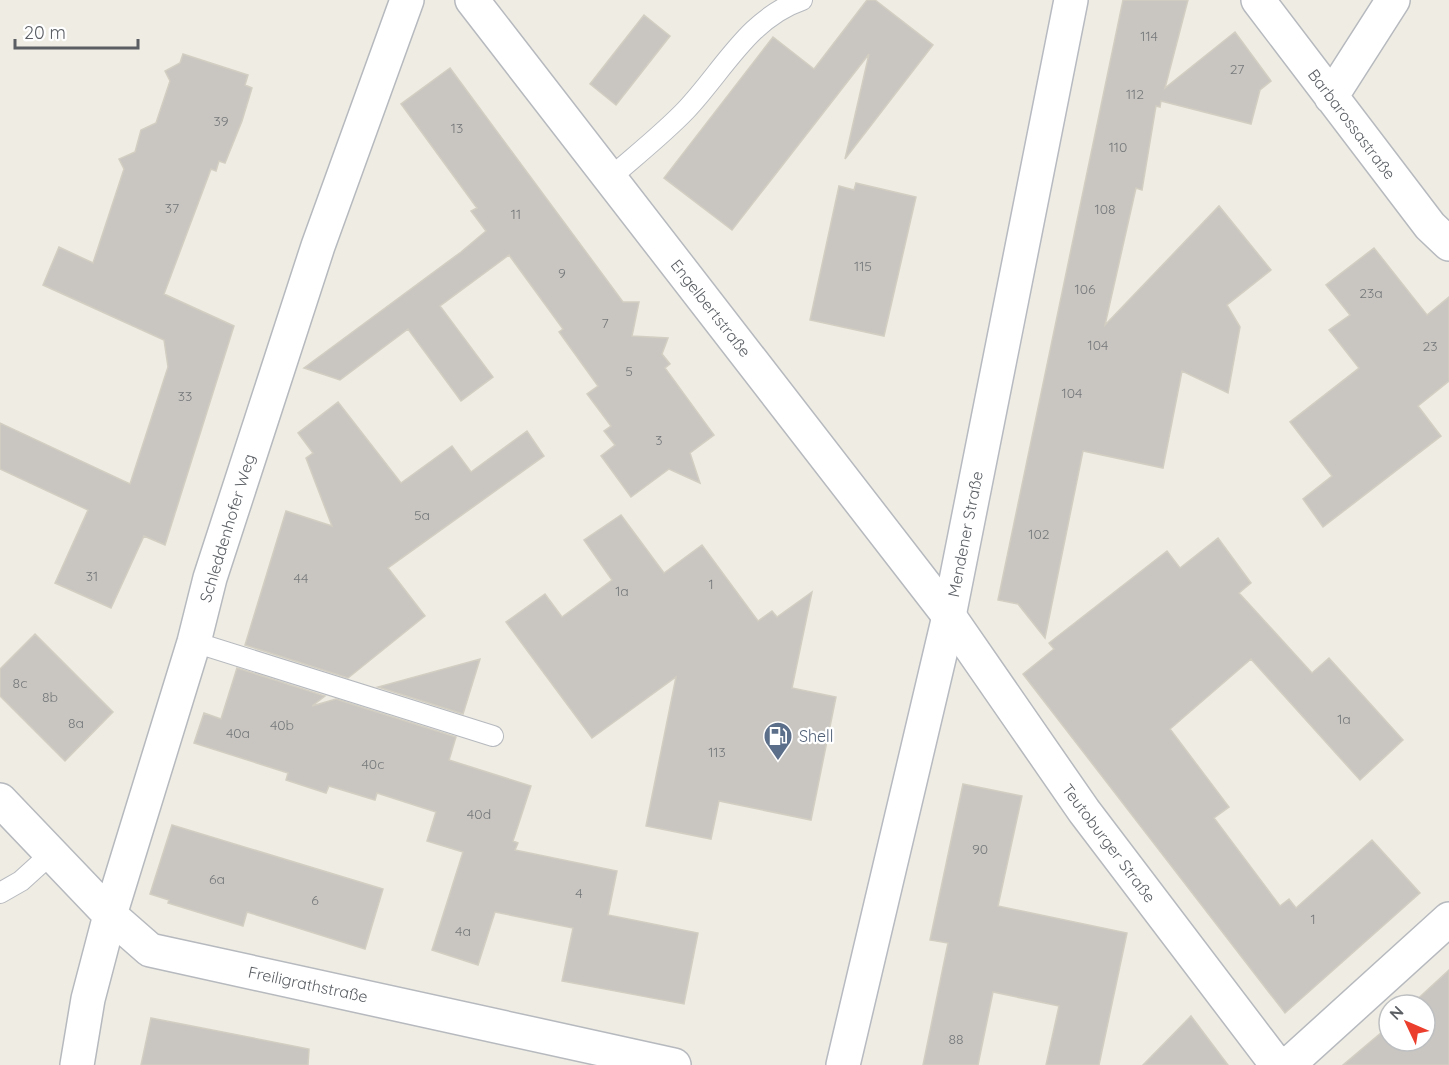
<svg xmlns="http://www.w3.org/2000/svg" width="1449" height="1065" viewBox="0 0 1449 1065" font-family="Quicksand,sans-serif">
<rect width="100%" height="100%" fill="#eeece3"/>
<path fill="#c9c6c1" stroke="#d3cec2" stroke-width="1.5" d="M 867,0 L 875,0 L 933,45 L 845,159 L 869,54 L 732,230 L 664,178 L 773,37 L 814,69 Z
M 1123,0 L 1188,0 L 1165,88 L 1235,32 L 1271,81 L 1260,90 L 1251,124 L 1161,101 L 1160,107 L 1156,106 L 1142,190 L 1136,188 L 1105,325 L 1219,206 L 1271,270 L 1227,305 L 1240,327 L 1228,393 L 1182,371 L 1163,468 L 1083,451 L 1045,638 L 1018,604 L 998,600 Z
M 644,15 L 670,36 L 616,105 L 590,84 Z
M 183,54 L 248,75 L 245,85 L 252,88 L 242,121 L 225,163 L 219,161 L 216,171 L 211,169 L 164,294 L 234,326 L 165,545 L 144,536 L 111,608 L 55,583 L 88,510 L 0,469 L 0,423 L 130,484 L 168,367 L 164,340 L 43,285 L 59,247 L 93,263 L 124,169 L 119,159 L 135,152 L 141,130 L 156,123 L 170,81 L 165,71 L 180,63 Z
M 450,68 L 623,302 L 639,302 L 632,336 L 668,338 L 662,354 L 670,364 L 665,368 L 714,435 L 690,453 L 700,483 L 669,469 L 631,497 L 601,456 L 615,445 L 604,431 L 611,426 L 587,394 L 598,386 L 559,332 L 563,329 L 509,255 L 440,306 L 493,377 L 461,401 L 408,329 L 340,380 L 304,368 L 461,252 L 486,231 L 471,211 L 477,208 L 401,104 Z
M 856,183 L 916,197 L 884,336 L 810,320 L 839,186 L 854,190 Z
M 1374,248 L 1427,315 L 1449,297 L 1449,381 L 1418,406 L 1441,436 L 1323,527 L 1303,499 L 1332,476 L 1290,422 L 1359,368 L 1329,330 L 1350,315 L 1326,285 Z
M 338,402 L 401,483 L 452,446 L 471,472 L 527,431 L 544,456 L 388,568 L 425,616 L 348,678 L 245,645 L 286,511 L 332,526 L 306,458 L 313,453 L 298,433 Z
M 621,515 L 664,573 L 702,545 L 758,621 L 772,611 L 777,617 L 812,592 L 792,688 L 836,697 L 811,820 L 719,801 L 711,839 L 646,826 L 676,677 L 592,738 L 506,622 L 545,594 L 562,617 L 612,580 L 584,540 Z
M 1218,538 L 1251,583 L 1239,593 L 1312,673 L 1329,658 L 1403,740 L 1360,780 L 1251,659 L 1170,729 L 1229,807 L 1214,818 L 1280,906 L 1289,899 L 1296,908 L 1372,840 L 1420,893 L 1285,1013 L 1023,674 L 1054,649 L 1049,643 L 1167,551 L 1180,568 Z
M 35,634 L 113,712 L 65,761 L 0,696 L 0,669 Z
M 480,659 L 463,714 L 378,687 Z
M 237,668 L 325,696 L 312,706 L 336,699 L 456,737 L 449,760 L 531,786 L 513,841 L 518,843 L 515,850 L 617,871 L 608,915 L 698,933 L 684,1004 L 562,981 L 573,928 L 495,912 L 478,965 L 432,950 L 463,852 L 427,841 L 436,812 L 377,793 L 375,800 L 329,786 L 326,793 L 286,780 L 288,773 L 194,743 L 204,713 L 221,719 Z
M 963,784 L 1022,796 L 998,906 L 1127,933 L 1099,1065 L 1046,1065 L 1059,1006 L 993,992 L 978,1065 L 923,1065 L 948,943 L 930,940 Z
M 172,825 L 383,889 L 365,949 L 247,912 L 243,926 L 168,903 L 169,900 L 150,894 Z
M 1449,970 L 1449,1065 L 1343,1065 L 1389,1026 L 1389,1041 L 1425,1041 L 1425,1005 L 1411,1005 Z
M 1191,1016 L 1228,1065 L 1143,1065 Z
M 151,1018 L 309,1049 L 308,1065 L 141,1065 Z"/>
<g fill="none" stroke-linecap="round" stroke-linejoin="round">
<g stroke="#b6b9be" stroke-width="22">
<path id="service" d="M 610,178 C 635,156 663,134 686,110 C 723,71 749,18 802,0
M 194,642 L 493,736
M 0,893 L 21,881 L 53,852"/>
</g>
<g stroke="#b6b9be" stroke-width="36">
<path id="minor" d="M 472,0 L 949,616 L 1084,811 L 1277,1065
M 1258,0 L 1430,226 L 1449,244
M 1331,97 L 1393,0
M 0,800 L 110,915 L 150,950 L 674,1065
M 77,1065 L 88,999 L 110,915 L 194,642 L 210,578 L 318,246 L 407,0
M 1288,1065 L 1449,919"/>
</g>
<g stroke="#b7bac0" stroke-width="36">
<path id="secondary" d="M 843,1065 L 949,616 L 1071,0"/>
</g>
<use href="#service" stroke="#fff" stroke-width="20"/>
<use href="#minor" stroke="#fff" stroke-width="33"/>
<use href="#secondary" stroke="#fff" stroke-width="33"/>
</g>
<defs>
<g id="fuel-pin" transform="scale(1.5)"><path d="M0 17L-7.5 6A9.5 9.5 0 1 1 7.5 6Z" fill="#5c6f8a" stroke="#fff"/><path d="M-5.5-6h7V0h2V4h1.3V-2.5L3-4.5l.8-.8L6-3V5H2.5V1h-1V6h-7ZM-4.2-4.7v3.2H.2V-4.7Z" fill="#fff"/></g>
</defs>
<g fill-rule="evenodd">
<use href="#fuel-pin" x="778" y="736"/>
</g>
<g text-anchor="middle" dominant-baseline="central" stroke-width="4.5" stroke-linejoin="round" paint-order="stroke">
<g font-size="14" fill="#76797b">
<text x="1149" y="36">114</text>
<text x="1237" y="69">27</text>
<text x="1135" y="94">112</text>
<text x="221" y="121">39</text>
<text x="457" y="128">13</text>
<text x="1118" y="147">110</text>
<text x="172" y="208">37</text>
<text x="1105" y="209">108</text>
<text x="516" y="214">11</text>
<text x="863" y="266">115</text>
<text x="562" y="273">9</text>
<text x="1085" y="289">106</text>
<text x="1371" y="293">23a</text>
<text x="605" y="323">7</text>
<text x="1098" y="345">104</text>
<text x="1430" y="346">23</text>
<text x="629" y="371">5</text>
<text x="1072" y="393">104</text>
<text x="185" y="396">33</text>
<text x="659" y="440">3</text>
<text x="422" y="515">5a</text>
<text x="1039" y="534">102</text>
<text x="92" y="576">31</text>
<text x="301" y="578">44</text>
<text x="711" y="584">1</text>
<text x="622" y="591">1a</text>
<text x="20" y="683">8c</text>
<text x="50" y="697">8b</text>
<text x="1344" y="719">1a</text>
<text x="76" y="723">8a</text>
<text x="282" y="725">40b</text>
<text x="238" y="733">40a</text>
<text x="717" y="752">113</text>
<text x="373" y="764">40c</text>
<text x="479" y="814">40d</text>
<text x="980" y="849">90</text>
<text x="217" y="879">6a</text>
<text x="579" y="893">4</text>
<text x="315" y="900">6</text>
<text x="1313" y="919">1</text>
<text x="463" y="931">4a</text>
<text x="956" y="1039">88</text>
</g>
<g font-size="16" fill="#5b5f64" stroke="#fff">
<text transform="translate(1352 124) rotate(53)">Barbarossastraße</text>
<text transform="translate(711 308) rotate(52)">Engelbertstraße</text>
<text transform="translate(227 528) rotate(-73)">Schleddenhofer Weg</text>
<text transform="translate(965 534) rotate(-79)">Mendener Straße</text>
<text transform="translate(1109 843) rotate(53)">Teutoburger Straße</text>
<text transform="translate(308 984) rotate(12)">Freiligrathstraße</text>
</g>
<g font-size="16" fill="#4e5e75" stroke="#fff" text-anchor="start">
<text x="799" y="736">Shell</text>
</g>
</g>
<g transform="translate(1407 1023) rotate(314)"><circle r="28" fill="#ffffff" stroke="#bdbfc1" stroke-width="1.5"/>
<path d="M0-4.5L10 22L0 15L-10 22Z" fill="#eb3e2d"/>
<text y="-9" font-size="16" font-weight="bold" text-anchor="middle" fill="#5b5f64">N</text>
</g>
<path d="M15 39v9h123v-9" fill="none" stroke="#5b5f64" stroke-width="3"/>
<text x="24" y="39" font-size="18" fill="#5b5f64" stroke="#ffffff" stroke-width="4.5" paint-order="stroke">20 m</text>
</svg>
